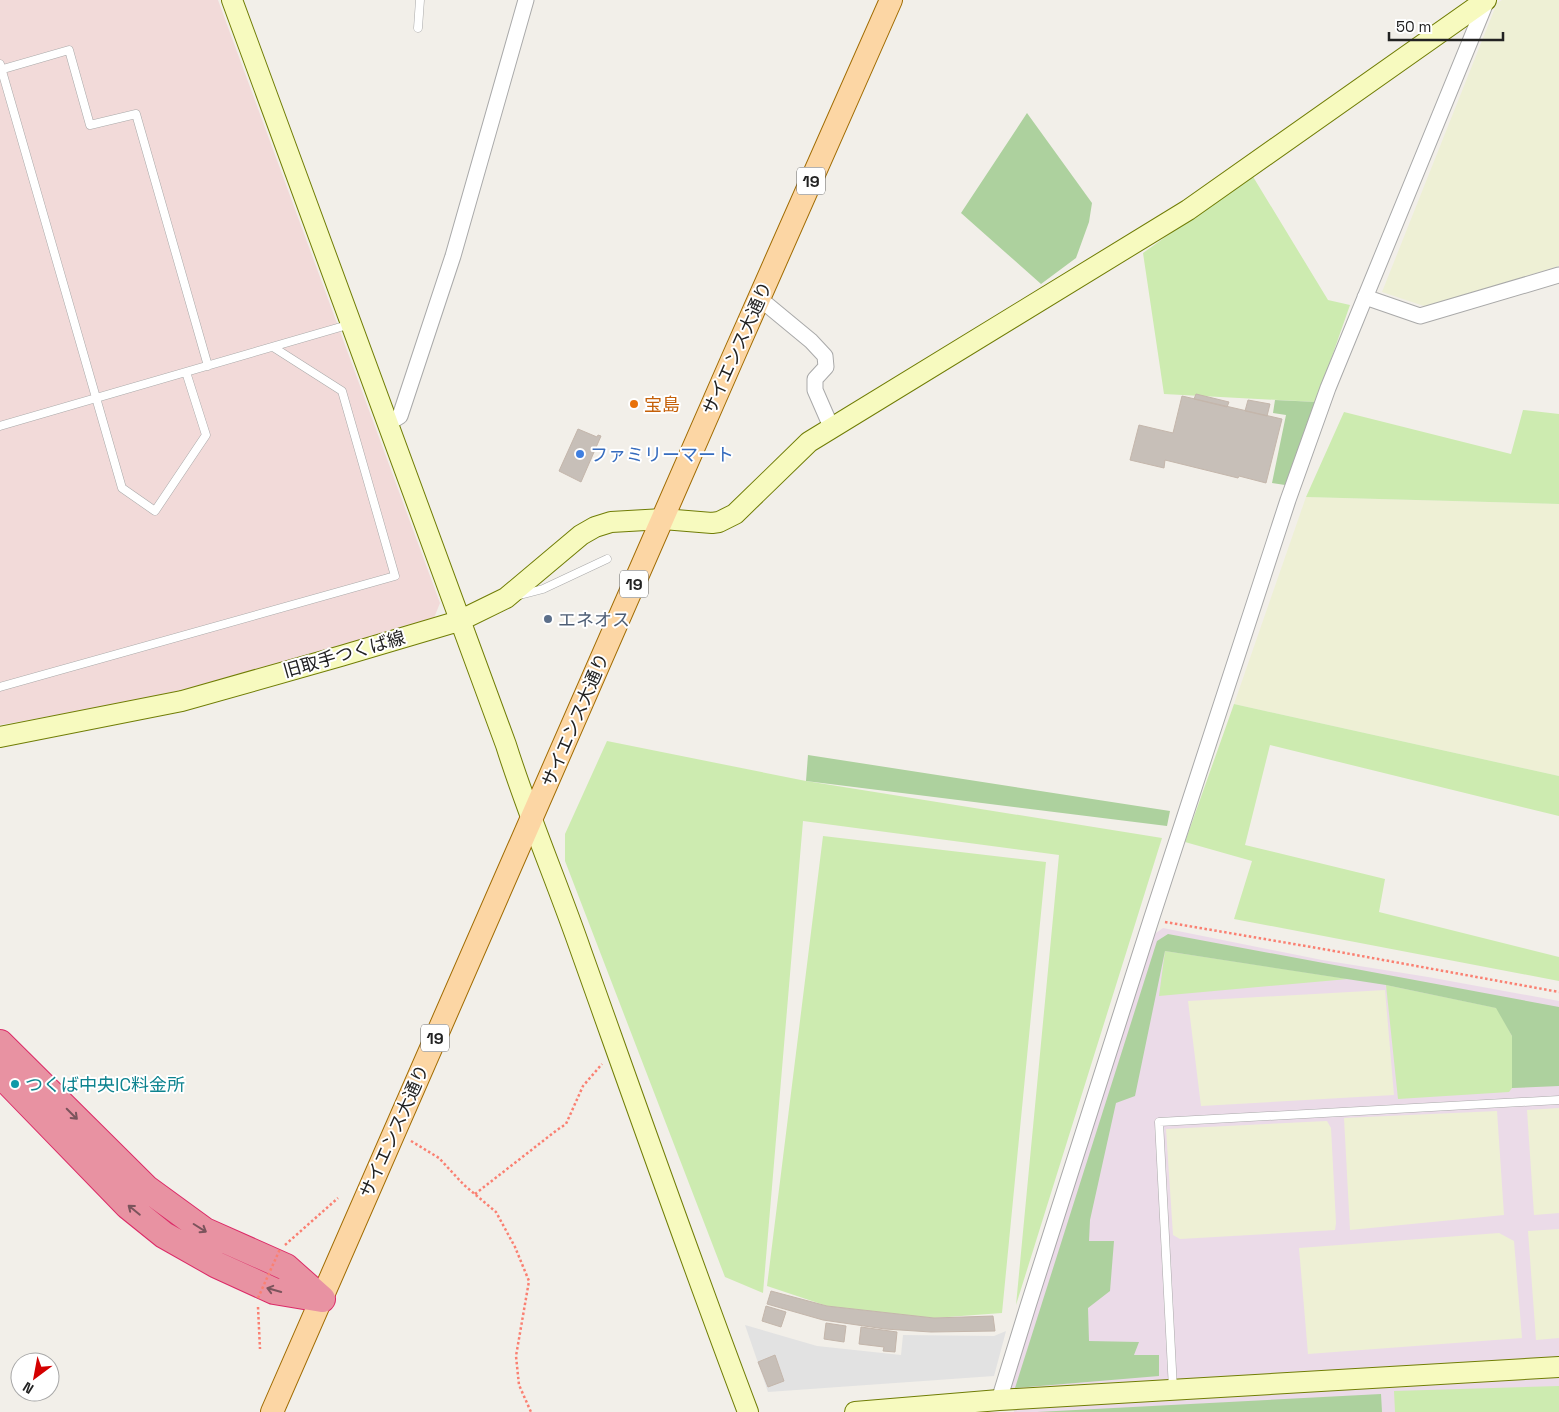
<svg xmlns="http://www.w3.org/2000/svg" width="1559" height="1412" viewBox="0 0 1559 1412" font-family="'Space Grotesk','Noto Sans JP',sans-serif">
<rect width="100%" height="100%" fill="#f2efe9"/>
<path fill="#f2dad9" d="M 0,0 L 218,0 L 440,603 L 434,618 L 213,683 L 124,703 L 0,725 Z"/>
<path fill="#ebdbe8" d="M 1163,928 L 1322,960 L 1428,977 L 1559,1001 L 1559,1412 L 1014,1412 L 1010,1384 L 1153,935 Z"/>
<path fill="#eef0d5" d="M 1502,0 L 1559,0 L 1559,266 L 1427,307 L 1382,292 L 1497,3 Z
M 1306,497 L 1559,504 L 1559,776 L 1234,704 Z
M 1385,990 L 1394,1095 L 1201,1106 L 1188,1001 Z
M 1559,1108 L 1559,1213 L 1534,1215 L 1527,1110 Z
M 1497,1111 L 1504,1215 L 1350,1230 L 1344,1118 Z
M 1327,1121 L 1331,1128 L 1336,1223 L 1335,1230 L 1180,1239 L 1173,1235 L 1166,1129 Z
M 1559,1229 L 1559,1338 L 1536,1340 L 1528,1231 Z
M 1499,1233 L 1514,1241 L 1522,1338 L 1308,1354 L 1299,1248 Z"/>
<path fill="#cdebb0" d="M 1252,175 L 1328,300 L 1350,305 L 1316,402 L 1164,394 L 1143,253 Z
M 1523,410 L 1559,414 L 1559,504 L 1306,497 L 1344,412 L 1511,454 Z
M 1234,704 L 1559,776 L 1559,816 L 1270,745 L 1245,845 L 1385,879 L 1379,912 L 1559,957 L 1559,981 L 1234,919 L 1252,861 L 1185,842 Z
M 607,741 L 806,781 L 1162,838 L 1016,1305 L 1059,855 L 803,821 L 763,1293 L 725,1277 L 565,861 L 565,834 Z
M 823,836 L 1046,862 L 1002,1313 L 934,1318 L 827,1306 L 767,1286 Z
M 1165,951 L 1348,979 L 1159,996 Z
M 1386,985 L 1497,1008 L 1512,1036 L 1512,1088 L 1509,1092 L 1398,1099 Z
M 1559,1386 L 1559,1412 L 1395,1412 L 1394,1391 Z"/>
<path fill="#add19e" d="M 1027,113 L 1092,203 L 1089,222 L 1076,258 L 1041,284 L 961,213 Z
M 1275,400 L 1316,402 L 1285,485 L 1272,483 L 1286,415 L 1273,413 Z
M 808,755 L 1170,811 L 1167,826 L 806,781 Z
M 1168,934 L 1559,1007 L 1559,1086 L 1512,1088 L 1512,1036 L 1496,1008 L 1386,985 L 1165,951 L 1135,1096 L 1116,1103 L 1090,1220 L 1089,1241 L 1114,1241 L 1110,1291 L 1088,1308 L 1089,1341 L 1139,1342 L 1134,1355 L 1159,1355 L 1159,1376 L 1015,1388 L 1157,941 Z
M 1381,1394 L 1382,1412 L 1037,1412 Z"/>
<path fill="#e2e2e2" d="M 745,1325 L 817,1346 L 901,1355 L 903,1335 L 994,1336 L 1006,1331 L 994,1376 L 768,1392 Z"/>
<path fill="#c7bfb8" stroke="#c4b6ab" d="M 1196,394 L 1229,402 L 1227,407 L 1194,399 Z
M 1182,396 L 1282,419 L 1266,483 L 1239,476 L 1238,478 L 1165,460 L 1164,468 L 1130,460 L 1139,425 L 1173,433 Z
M 1248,400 L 1270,404 L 1267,416 L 1245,411 Z
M 578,429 L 597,437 L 598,435 L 601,436 L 581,482 L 559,471 Z
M 771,1291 L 827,1306 L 934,1318 L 993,1316 L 995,1331 L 931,1332 L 885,1329 L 823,1320 L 767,1304 Z
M 766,1306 L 786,1312 L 781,1327 L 762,1321 Z
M 826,1323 L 846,1326 L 844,1342 L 824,1339 Z
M 861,1327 L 897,1332 L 895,1352 L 883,1351 L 884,1347 L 859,1344 Z
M 775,1355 L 784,1381 L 768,1387 L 758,1362 Z"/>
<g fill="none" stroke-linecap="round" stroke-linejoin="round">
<g stroke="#a9a9a9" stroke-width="9">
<path id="lane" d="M 418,28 L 420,0
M 0,64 L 122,488 L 155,511 L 206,435 L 186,372
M 0,70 L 69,50 L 90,125 L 136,114 L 208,366
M 0,426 L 351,324
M 520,595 L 543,589 L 607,559
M 0,687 L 395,576 L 342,391 L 273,347
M 1173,1389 L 1159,1122 L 1559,1100"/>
</g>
<g stroke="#a9a9a9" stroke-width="17">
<path id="street" d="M 1365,297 L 1420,316 L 1559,275
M 759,298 L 811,341 L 825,356 L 826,367 L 815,379 L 815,390 L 832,429
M 387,424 L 400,416 L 453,256 L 526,0
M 999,1400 L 1028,1306 L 1151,920 L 1288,500 L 1328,388 L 1487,0"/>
</g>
<g stroke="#707d05" stroke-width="22">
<path id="secondary" d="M 232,0 L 506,745 C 528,815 557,882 581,951 C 636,1105 690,1259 748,1412
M 0,737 L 182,701 L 341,656 L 459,621 L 506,598 L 581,535 L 595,527 L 611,522 L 663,519 L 712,523 L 719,522 L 735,514 L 809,442 L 1188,210 L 1486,0
M 855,1412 L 999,1400 L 1559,1367"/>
</g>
<g stroke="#a06b00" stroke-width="24">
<path id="primary" d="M 272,1412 L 731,362 L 891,0"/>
</g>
<g stroke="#dc2a67" stroke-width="28">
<path id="highway" d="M 0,1043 L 146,1188 L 205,1231 L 286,1267 L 322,1299
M 0,1074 L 128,1206 L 164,1235 L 217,1265 L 274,1291 L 322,1299"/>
</g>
<path stroke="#fa8072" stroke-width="2.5" stroke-dasharray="2.5 2.5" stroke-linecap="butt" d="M 1165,922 L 1323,949 L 1559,992
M 411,1141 L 439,1158 L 464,1185 L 496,1212 L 515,1247 L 529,1281 L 516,1356 L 519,1385 L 531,1412
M 475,1194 L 557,1130 L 566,1124 L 583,1086 L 602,1064
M 285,1245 L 338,1198
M 258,1307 L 260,1349"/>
<use href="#lane" stroke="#fff" stroke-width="8"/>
<use href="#street" stroke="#fff" stroke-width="15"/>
<use href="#secondary" stroke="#f7fabf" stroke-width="20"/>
<use href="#primary" stroke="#fcd6a4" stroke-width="22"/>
<use href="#highway" stroke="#e892a2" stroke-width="26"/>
<path stroke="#fa8072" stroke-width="2.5" stroke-dasharray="2.5 2.5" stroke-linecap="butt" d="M 258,1298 L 280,1249"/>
</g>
<defs><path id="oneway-shaft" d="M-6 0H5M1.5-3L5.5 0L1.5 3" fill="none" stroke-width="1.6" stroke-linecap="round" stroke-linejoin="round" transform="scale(1.25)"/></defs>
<g stroke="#7b545c">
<use href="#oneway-shaft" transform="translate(72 1114) rotate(45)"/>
<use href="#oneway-shaft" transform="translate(134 1210) rotate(-141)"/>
<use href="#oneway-shaft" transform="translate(200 1228) rotate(32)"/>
<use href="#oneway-shaft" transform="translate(274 1290) rotate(-164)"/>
</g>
<circle fill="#e8710a" stroke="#fff" stroke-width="2" cx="634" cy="404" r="5"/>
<circle fill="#3f7fe0" stroke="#fff" stroke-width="2" cx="580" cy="454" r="5"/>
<circle fill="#5c6f8a" stroke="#fff" stroke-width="2" cx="548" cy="619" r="5"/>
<circle fill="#0f9aa8" stroke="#fff" stroke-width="2" cx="15" cy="1084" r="5"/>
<g text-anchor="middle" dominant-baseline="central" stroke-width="4" stroke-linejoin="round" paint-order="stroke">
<g fill="#fff" stroke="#646464" stroke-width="1">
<rect x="797" y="167.5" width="28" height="27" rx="4"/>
<rect x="620" y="570.5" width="28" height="27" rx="4"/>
<rect x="421" y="1024.5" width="28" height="27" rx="4"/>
</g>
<g font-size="16" font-weight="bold" fill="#222">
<text x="811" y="181">19</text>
<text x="634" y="584">19</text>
<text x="435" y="1038">19</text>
</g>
<g font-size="18" fill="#222" stroke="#fff">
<text transform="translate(737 348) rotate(-66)">サイエンス大通り</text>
<text transform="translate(344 654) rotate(-16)">旧取手つくば線</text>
<text transform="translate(575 720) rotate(-67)">サイエンス大通り</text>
<text transform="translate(394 1131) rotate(-66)">サイエンス大通り</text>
</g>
<g font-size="18" fill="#c56008" stroke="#fff" text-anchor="start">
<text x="644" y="404">宝島</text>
</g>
<g font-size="18" fill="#366cbe" stroke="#fff" text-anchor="start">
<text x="590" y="454">ファミリーマート</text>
</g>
<g font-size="18" fill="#4e5e75" stroke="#fff" text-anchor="start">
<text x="558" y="619">エネオス</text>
</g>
<g font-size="18" fill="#0d838f" stroke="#fff" text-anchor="start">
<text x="25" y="1084">つくば中央IC料金所</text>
</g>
</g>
<g transform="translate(35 1377) rotate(212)"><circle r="24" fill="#ffffff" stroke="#a7a7a7"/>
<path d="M0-4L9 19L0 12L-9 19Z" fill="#d40000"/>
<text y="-8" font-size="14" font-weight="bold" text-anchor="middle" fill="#222222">N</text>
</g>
<path d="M1389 32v8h114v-8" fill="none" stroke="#222222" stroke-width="2.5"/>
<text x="1396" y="32" font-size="15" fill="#222222" stroke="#ffffff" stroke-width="4" paint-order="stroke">50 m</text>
</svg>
